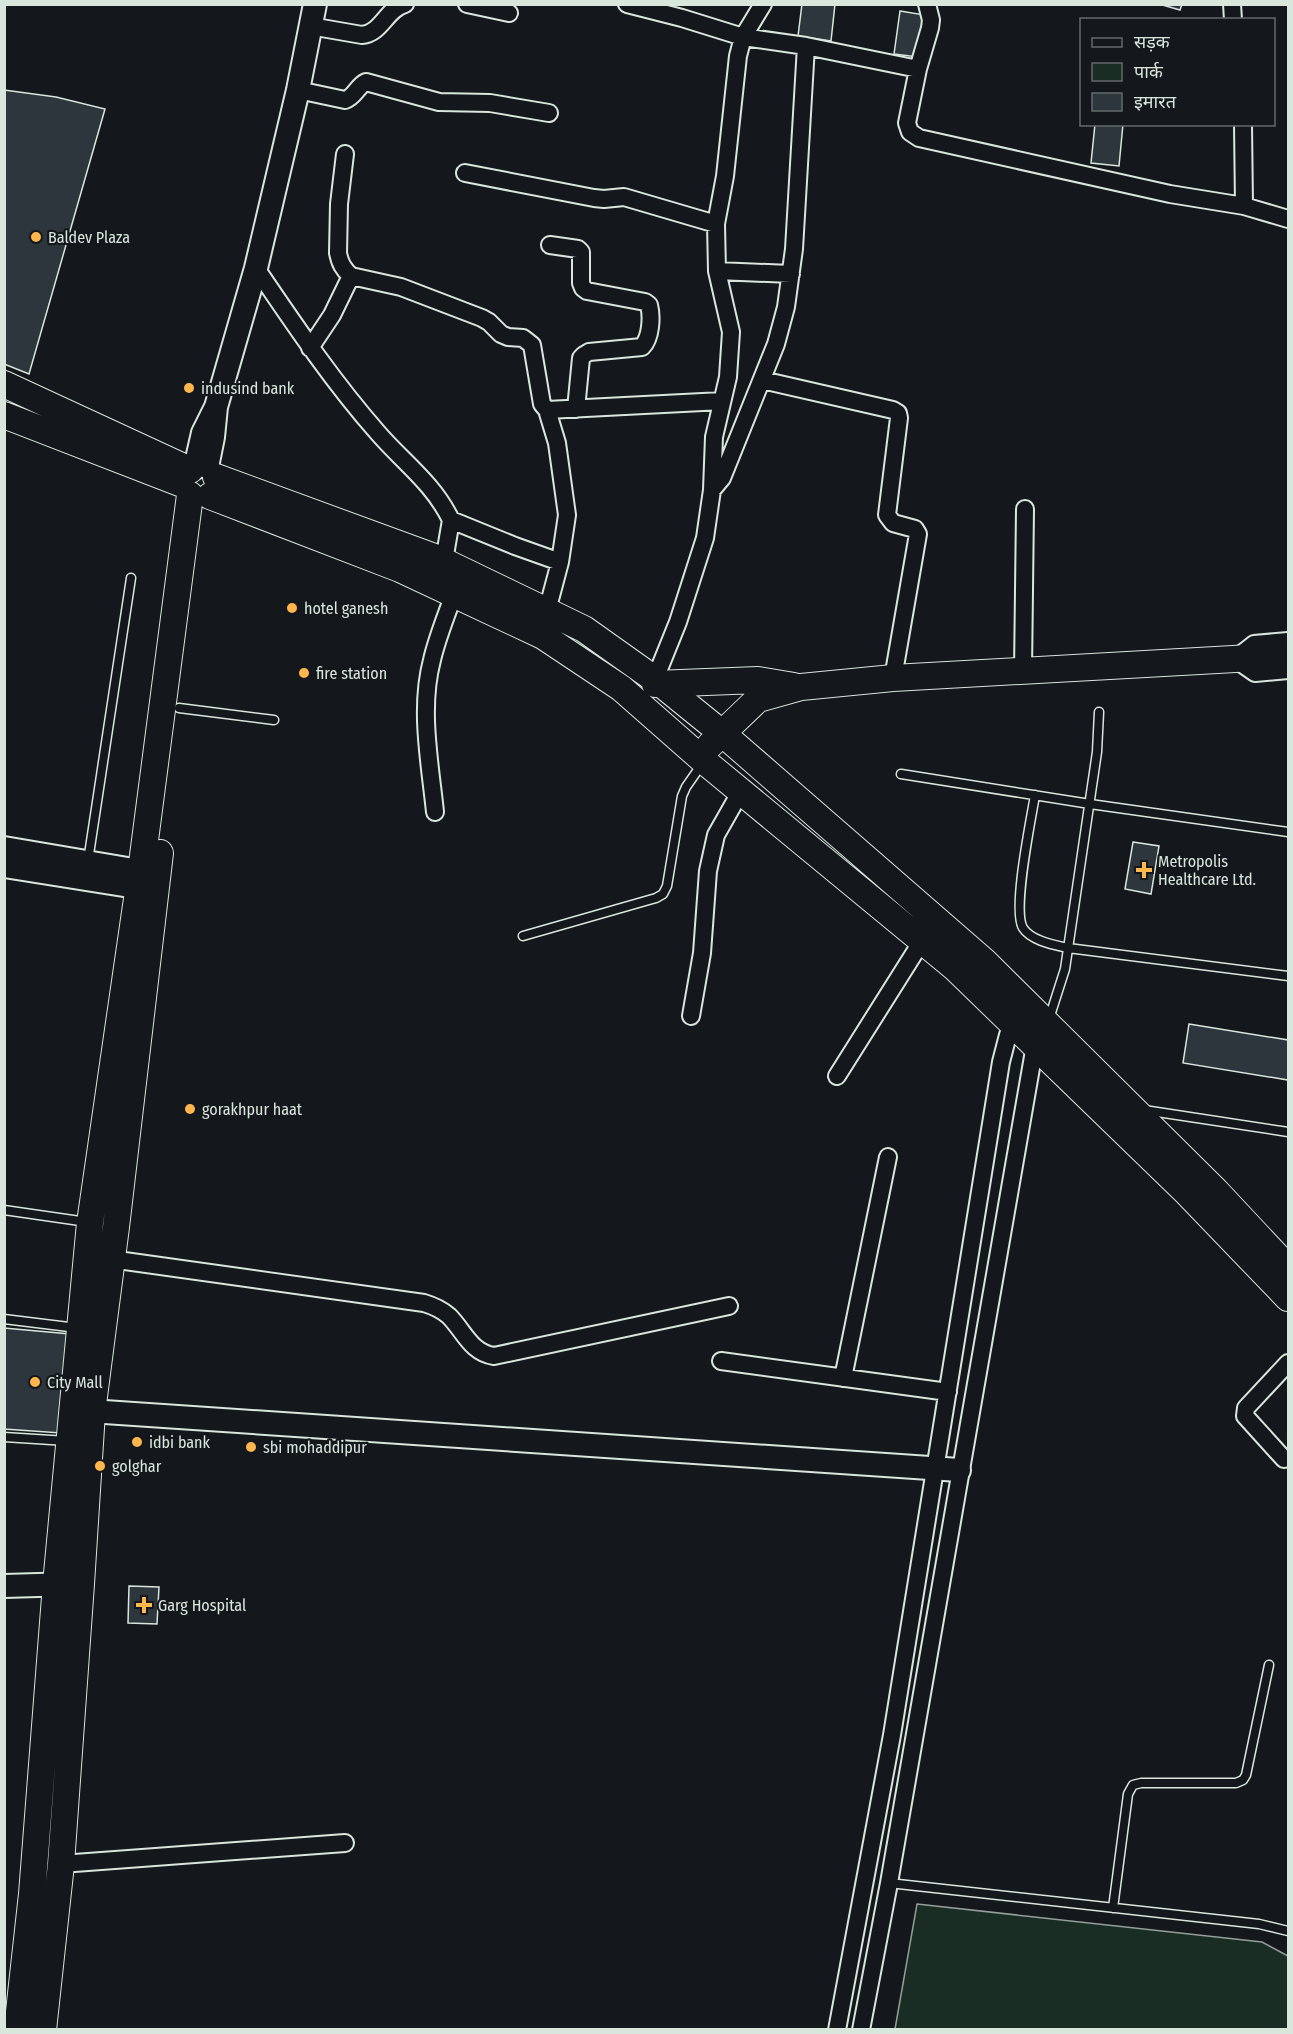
<svg xmlns="http://www.w3.org/2000/svg" width="1293" height="2034" viewBox="0 0 1293 2034" font-family="'Fira Sans Condensed','Noto Sans Devanagari',sans-serif">
<rect width="100%" height="100%" fill="#14181c"/>
<path fill="#1a2d24" stroke="#939e99" stroke-width="1.5" d="M 917,1904 L 1262,1942 L 1288,1956 L 1288,2029 L 895,2029 Z"/>
<path fill="#2c363c" stroke="#d8e6dc" stroke-width="1.5" d="M 802,4 L 835,4 L 831,41 L 798,36 Z
M 1159,4 L 1182,4 L 1180,10 Z
M 900,11 L 925,15 L 918,57 L 894,54 Z
M 4,90 L 56,97 L 105,109 L 29,374 L 4,364 Z
M 1095,124 L 1123,124 L 1119,166 L 1091,163 Z
M 1133,842 L 1159,846 L 1151,894 L 1125,889 Z
M 1189,1024 L 1288,1040 L 1288,1080 L 1183,1063 Z
M 4,1328 L 70,1334 L 61,1433 L 4,1429 Z
M 129,1586 L 159,1587 L 157,1624 L 128,1623 Z"/>
<g fill="none" stroke-linecap="round" stroke-linejoin="round">
<g stroke="#d8e6dc" stroke-width="11">
<path id="lane" d="M 179,708 L 274,720
M 901,774 L 1090,804 L 1288,832
M 1035,795 C 1031,820 1012,910 1023,928 C 1031,941 1055,945 1068,948 L 1288,976
M 88,861 L 131,578
M 523,936 L 656,898 L 663,894 L 667,886 L 682,796 L 686,787 L 702,764
M 1049,1019 L 1065,969 L 1097,752 L 1099,712
M 1144,1110 L 1288,1132
M 4,1210 L 87,1222
M 4,1319 L 77,1328
M 4,1437 L 67,1441
M 889,1883 L 1259,1924 L 1288,1931
M 1113,1908 L 1128,1794 L 1133,1785 L 1141,1783 L 1236,1783 L 1243,1780 L 1246,1775 L 1269,1665"/>
</g>
<g stroke="#d8e6dc" stroke-width="20">
<path id="street" d="M 467,4 L 509,13
M 627,4 L 682,18 L 743,37 L 806,46 L 918,69 L 907,123 L 910,132 L 919,138 L 1170,194 L 1244,206 L 1288,219
M 1232,4 L 1233,20
M 310,26 L 362,35 C 382,33 386,9 405,4
M 918,69 L 930,28 L 931,20 L 927,4
M 298,90 L 345,100 C 355,97 357,86 366,82 L 439,102 L 490,103 L 549,113
M 1243,124 L 1244,206
M 345,154 L 339,204 L 338,253 C 340,263 343,269 351,276
M 465,173 L 594,198 L 604,199 L 624,197 L 716,224
M 550,245 L 578,249 L 581,252 L 581,283 L 583,288 L 587,291 L 645,302 L 649,305 C 652,317 651,338 642,347 L 589,352 L 584,355 L 581,358 L 576,409
M 256,268 C 294,324 333,382 378,433 C 404,463 433,483 451,520 L 444,561
M 717,271 L 791,274
M 310,348 L 332,315 L 351,276 L 401,287 L 482,318 L 489,322 L 501,334 L 508,337 L 523,338 L 532,345 L 542,404 L 547,410 L 557,443 L 567,515 L 560,562 L 547,611
M 762,380 L 893,410 L 898,413 L 899,418 L 887,515 L 893,523 L 915,529 L 918,534 L 893,678
M 547,410 L 722,401
M 712,490 L 722,478 L 776,344 L 786,307 L 794,249 L 806,46
M 451,520 L 515,546 L 560,562
M 1288,641 L 1254,644 L 1235,659 L 1255,673 L 1288,670
M 1023,671 L 1025,509
M 655,679 L 678,622 L 705,538 L 712,490 L 714,437 L 728,377 L 731,332 L 717,271 L 716,224 L 725,176 L 738,56 L 743,37 L 763,4
M 435,812 C 430,763 419,709 432,660 C 437,638 446,616 454,594
M 691,1016 L 702,953 L 708,871 L 716,835 L 741,791
M 837,1076 L 922,941
M 103,1258 L 424,1303 C 434,1306 441,1309 449,1316 C 464,1331 471,1353 494,1356 L 729,1306
M 721,1361 L 948,1392
M 843,1378 L 888,1157
M 1284,1459 L 1245,1416 L 1246,1408 L 1288,1363
M 61,1864 L 345,1843
M 837,2030 L 892,1735 L 1001,1062 L 1008,1035 L 1016,1018
M 861,2030 L 889,1883 L 1035,1045 L 1038,1039"/>
</g>
<g stroke="#d8e6dc" stroke-width="26">
<path id="secondary" d="M 216,407 L 256,268 L 298,90 L 315,4
M 195,468 L 203,433 L 216,407 L 213,437 L 207,467
M 4,848 L 157,874
M 4,866 L 155,890
M 75,1410 L 959,1470
M 4,1586 L 72,1584"/>
</g>
<g stroke="#d8e6dc" stroke-width="28">
<path id="primary" d="M 4,384 L 190,470
M 4,415 L 182,484
M 216,477 L 437,558 L 584,629 L 660,683 L 723,734 L 984,961 L 1216,1191 L 1288,1268
M 210,496 L 400,569 L 543,636 L 621,688 L 704,761 L 955,968 L 1187,1193 L 1288,1298
M 655,684 L 758,680 L 794,686
M 710,745 L 758,699 L 801,687 L 893,678 L 1288,656
M 17,2030 L 32,1894 L 56,1584 L 90,1223 L 141,871 L 190,495
M 43,2030 L 61,1864 L 81,1584 L 92,1412 L 116,1227 L 160,853"/>
</g>
<use href="#lane" stroke="#14181c" stroke-width="8"/>
<use href="#street" stroke="#14181c" stroke-width="16"/>
<use href="#secondary" stroke="#14181c" stroke-width="22"/>
<use href="#primary" stroke="#14181c" stroke-width="26"/>
</g>
<g fill="#ffb74d" stroke="#14181c" stroke-width="2">
<circle cx="36" cy="237" r="6"/>
<circle cx="189" cy="388" r="6"/>
<circle cx="292" cy="608" r="6"/>
<circle cx="304" cy="673" r="6"/>
<path d="M1141 861h6v6h6v6h-6v6h-6v-6h-6v-6h6z"/>
<circle cx="190" cy="1109" r="6"/>
<circle cx="35" cy="1382" r="6"/>
<circle cx="137" cy="1442" r="6"/>
<circle cx="251" cy="1447" r="6"/>
<circle cx="100" cy="1466" r="6"/>
<path d="M141 1596h6v6h6v6h-6v6h-6v-6h-6v-6h6z"/>
</g>
<g text-anchor="middle" dominant-baseline="central" stroke-width="4.5" stroke-linejoin="round" paint-order="stroke">
<g font-size="16" fill="#d8e6dc" stroke="#14181c" text-anchor="start">
<text x="48" y="237">Baldev Plaza</text>
<text x="201" y="388">indusind bank</text>
<text x="304" y="608">hotel ganesh</text>
<text x="316" y="673">fire station</text>
<text x="1158" y="861">Metropolis<tspan x="1158" dy="18">Healthcare Ltd.</tspan></text>
<text x="202" y="1109">gorakhpur haat</text>
<text x="47" y="1382">City Mall</text>
<text x="149" y="1442">idbi bank</text>
<text x="263" y="1447">sbi mohaddipur</text>
<text x="112" y="1466">golghar</text>
<text x="158" y="1605">Garg Hospital</text>
</g>
</g>
<rect width="1293" height="2034" fill="none" stroke="#d8e6dc" stroke-width="12"/>
<rect x="1080" y="18" width="195" height="108" fill="#14181c" stroke="#626a69" stroke-width="1.5"/>
<rect x="1092" y="38" width="30" height="9" fill="#14181c" stroke="#626a69" stroke-width="1.5"/>
<text x="1134" y="48" font-size="18" fill="#d8e6dc">सड़क</text>
<rect x="1092" y="63" width="30" height="18" fill="#1a2d24" stroke="#626a69" stroke-width="1.5"/>
<text x="1134" y="78" font-size="18" fill="#d8e6dc">पार्क</text>
<rect x="1092" y="93" width="30" height="18" fill="#2c363c" stroke="#626a69" stroke-width="1.5"/>
<text x="1134" y="108" font-size="18" fill="#d8e6dc">इमारत</text>
</svg>
